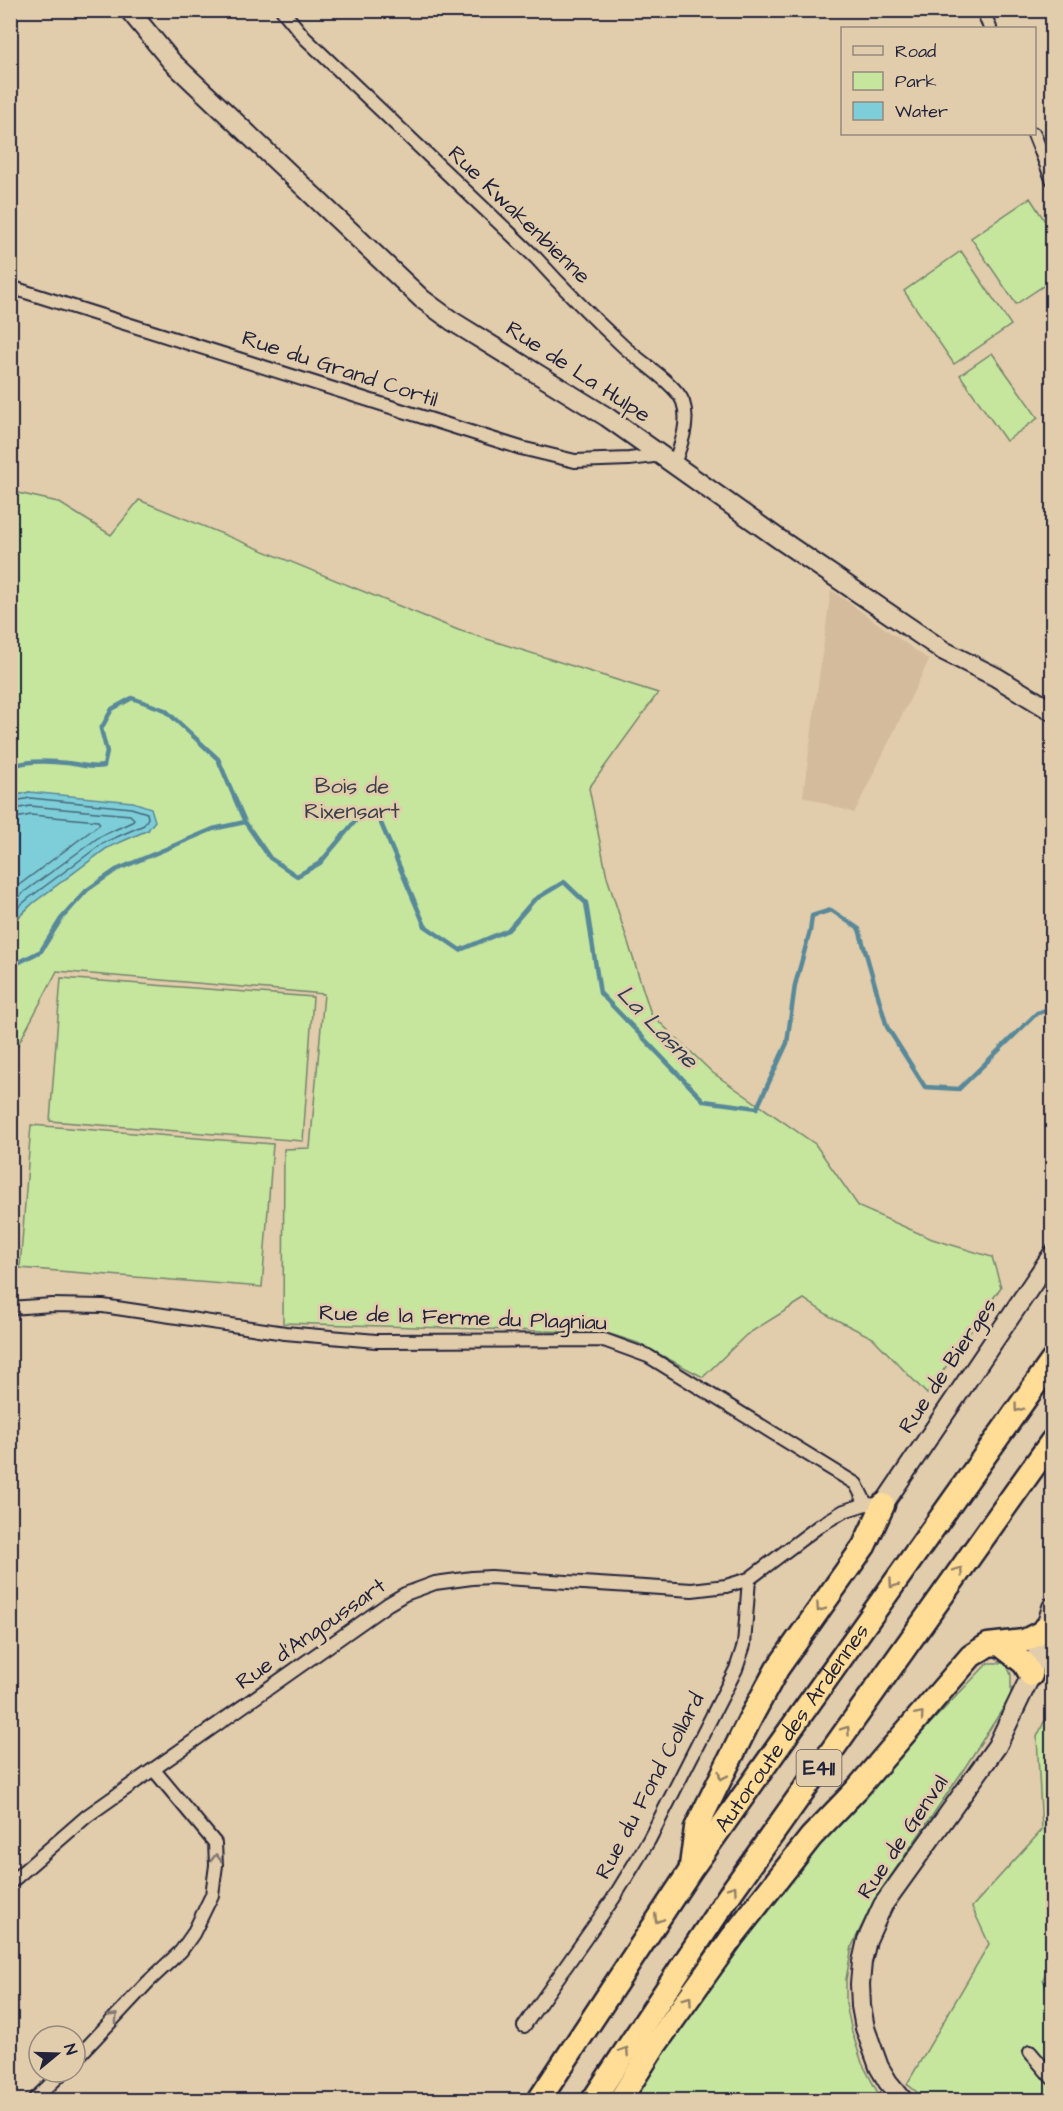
<svg xmlns="http://www.w3.org/2000/svg" width="1063" height="2111" viewBox="0 0 1063 2111" font-family="'Architects Daughter',sans-serif">
<rect width="100%" height="100%" fill="#e1ccab"/>
<filter id="ink" filterUnits="userSpaceOnUse"><feTurbulence type="fractalNoise" baseFrequency=".0167" numOctaves="2"/><feDisplacementMap in="SourceGraphic" scale="12" xChannelSelector="R" yChannelSelector="G"/><feConvolveMatrix kernelMatrix="1 2 1 2 8 2 1 2 1" color-interpolation-filters="sRGB"/></filter>
<g filter="url(#ink)">
<path fill="#d3bb9c" d="M 831,590 L 929,660 L 854,813 L 803,796 Z"/>
<path fill="#c6e69e" stroke="#74846c" stroke-width="1.5" d="M 1030,198 L 1052,232 L 1052,280 L 1016,304 L 971,238 Z
M 961,251 L 1011,325 L 954,364 L 904,291 Z
M 992,353 L 1038,418 L 1006,441 L 960,375 Z
M 10,477 L 18,493 L 58,502 L 111,535 L 139,500 L 458,630 L 658,693 L 589,788 L 607,877 L 651,1014 L 713,1073 L 815,1144 L 859,1207 L 932,1239 L 992,1257 L 1001,1287 L 927,1394 L 873,1338 L 831,1317 L 804,1299 L 746,1335 L 703,1377 L 638,1343 L 610,1334 L 579,1332 L 283,1323 L 284,1149 L 310,1148 L 324,994 L 57,971 L 11,1058 L 11,921 L 18,918 L 33,903 L 107,848 L 148,830 L 29,792 L 11,797 Z
M 61,978 L 313,997 L 303,1141 L 50,1121 Z
M 31,1125 L 273,1144 L 262,1287 L 20,1268 Z
M 988,1663 L 1006,1663 L 1011,1675 L 1011,1696 L 960,1775 L 873,1902 L 852,1946 L 846,1979 L 846,2004 L 852,2032 L 862,2063 L 879,2095 L 884,2100 L 634,2100 L 695,2001 L 811,1848 Z
M 1052,1717 L 1052,1962 L 1043,1979 L 1052,2001 L 1052,2100 L 927,2100 L 907,2084 L 989,1944 L 972,1907 L 1042,1830 L 1037,1737 L 1044,1722 Z"/>
<path fill="#7dced8" stroke="#598999" stroke-width="1.5" d="M 29,792 L 133,802 L 151,808 L 155,821 L 148,830 L 107,848 L 33,903 L 17,918 L 11,921 L 11,797 Z"/>
<g fill="none" stroke-linecap="round" stroke-linejoin="round">
<path stroke="#46677a" stroke-width="1.5" d="M 10,802 L 30,798 L 131,808 L 147,813 L 148,818 L 144,825 L 103,843 L 29,898 L 10,914
M 10,810 L 30,806 L 130,815 L 134,819 L 132,822 L 99,837 L 24,892 L 10,906
M 10,819 L 31,815 L 98,821 L 100,824 L 19,885 L 10,893"/>
<path stroke="#598999" stroke-width="4.5" d="M 10,767 C 26,760 50,761 67,763 C 80,764 91,769 104,766 L 107,752 L 101,729 L 112,709 L 132,698 L 165,710 L 218,759 L 245,822 L 270,858 L 297,876 L 320,863 L 362,813 L 377,814 L 425,926 L 460,950 L 508,930 L 534,900 L 564,882 L 586,903 L 600,993 L 704,1101 L 757,1108 L 787,1043 L 795,985 L 810,931 L 812,916 L 831,910 L 859,929 L 887,1027 L 925,1087 L 959,1089 L 1037,1013 L 1052,1009
M 10,967 L 41,951 L 61,919 L 87,890 L 116,870 L 213,829 L 245,822"/>
<g stroke="#22223b" stroke-width="16">
<path id="street" d="M 282,10 L 305,38 L 536,258 C 564,289 593,318 623,346 C 638,360 677,385 683,402 C 690,422 681,445 674,464
M 983,10 L 990,28
M 1034,134 L 1052,179
M 10,287 L 521,448 L 575,461 L 629,459 L 662,455
M 10,1308 L 52,1305 L 103,1306 L 285,1333 L 376,1341 L 604,1340 L 648,1356 L 856,1484 L 866,1504
M 10,1883 L 87,1816 L 388,1604 L 405,1594 L 435,1583 L 472,1578 L 491,1577 L 692,1590 L 726,1586 L 749,1579 L 819,1526 L 844,1511 L 866,1504 L 883,1505
M 524,2026 L 613,1899 L 649,1840 L 736,1669 L 744,1645 L 749,1579
M 1030,2052 L 1052,2078
M 75,2060 L 148,1982 L 181,1951 L 193,1934 L 212,1895 L 216,1865 L 215,1843 L 154,1770
M 34,2100 L 63,2072"/>
</g>
<g stroke="#22223b" stroke-width="22">
<path id="secondary" d="M 129,10 L 172,62 L 422,299 L 452,321 L 607,417 L 779,539 L 944,651 L 996,677 L 1052,711
M 883,1505 L 1052,1255
M 903,2100 L 888,2082 L 879,2067 L 865,2028 L 861,2006 L 860,1984 L 862,1962 L 867,1940 L 883,1905 L 997,1746 L 1031,1675 L 1052,1607"/>
</g>
<g stroke="#22223b" stroke-width="27">
<g id="highway">
<path d="M 1001,1645 L 1024,1663 L 1031,1675"/>
<path d="M 691,1866 L 696,1828 L 751,1717 L 777,1669 L 864,1546 L 883,1505"/>
<path id="s1" d="M 539,2100 L 690,1871 L 1052,1361"/>
<path d="M 593,2100 L 732,1891 L 1052,1441"/>
<path d="M 620,2100 L 653,2048 L 733,1936 L 811,1837 L 856,1790 L 971,1656 L 988,1645 L 1024,1641 L 1040,1633 L 1048,1626"/>
</g>
</g>
<use href="#street" stroke="#e1ccab" stroke-width="12"/>
<use href="#secondary" stroke="#e1ccab" stroke-width="18"/>
<use href="#highway" stroke="#ffdd96" stroke-width="22"/>
</g>
<defs><path id="oneway-chevron" d="M-2-3.5L2.5 0L-2 3.5" fill="none" stroke-width="1.6" stroke-linecap="round" stroke-linejoin="round" transform="scale(1.5)"/></defs>
<g stroke="#908068">
<use href="#oneway-chevron" transform="translate(1018 1408) rotate(126)"/>
<use href="#oneway-chevron" transform="translate(959 1571) rotate(-55)"/>
<use href="#oneway-chevron" transform="translate(893 1584) rotate(125)"/>
<use href="#oneway-chevron" transform="translate(820 1608) rotate(125)"/>
<use href="#oneway-chevron" transform="translate(920 1715) rotate(-49)"/>
<use href="#oneway-chevron" transform="translate(846 1730) rotate(-55)"/>
<use href="#oneway-chevron" transform="translate(722 1776) rotate(116)"/>
<use href="#oneway-chevron" transform="translate(733 1889) rotate(-55)"/>
<use href="#oneway-chevron" transform="translate(658 1919) rotate(123)"/>
<use href="#oneway-chevron" transform="translate(688 2000) rotate(-55)"/>
<use href="#oneway-chevron" transform="translate(625 2051) rotate(-57)"/>
</g>
<g stroke="#827773">
<use href="#oneway-chevron" transform="translate(216 1858) rotate(-90)"/>
<use href="#oneway-chevron" transform="translate(114 2017) rotate(-47)"/>
</g>
</g>
<g text-anchor="middle" dominant-baseline="central" stroke-width="6" stroke-linejoin="round" paint-order="stroke">
<rect fill="#e1ccab" stroke="#5b555d" stroke-width="1.5" x="796.5" y="1750" width="45" height="36" rx="4.5"/>
<g font-size="21" font-weight="bold" fill="#22223b">
<text x="819" y="1768">E411</text>
</g>
<g font-size="22" fill="#22223b" stroke="#e1ccab">
<text transform="translate(519 215) rotate(44)">Rue Kwakenbienne</text>
<text transform="translate(340 369) rotate(18)">Rue du Grand Cortil</text>
<text transform="translate(578 372) rotate(33)">Rue de La Hulpe</text>
<text transform="translate(463 1318) rotate(2)">Rue de la Ferme du Plagniau</text>
<text transform="translate(948 1366) rotate(-56)">Rue de Bierges</text>
<text transform="translate(311 1634) rotate(-35)">Rue d'Angoussart</text>
<text stroke="none"><textPath href="#s1" startOffset="450">Autoroute des Ardennes</textPath></text>
<text transform="translate(650 1786) rotate(-62)">Rue du Fond Collard</text>
<text transform="translate(903 1837) rotate(-56)">Rue de Genval</text>
</g>
<g font-size="22" fill="#3b3f4a" stroke="#e1ccab">
<text x="352" y="786">Bois de<tspan x="352" dy="25">Rixensart</tspan></text>
</g>
<g font-size="24" font-style="italic" fill="#303c53" stroke="#e1ccab">
<text transform="translate(657 1027) rotate(46)">La Lasne</text>
</g>
</g>
<rect width="1063" height="2111" fill="none" stroke="#e1ccab" stroke-width="36"/>
<rect x="18" y="18" width="1027" height="2075" fill="none" stroke="#22223b" stroke-width="2" filter="url(#ink)"/>
<rect x="841" y="27" width="195" height="108" fill="#e1ccab" stroke="#95887e" stroke-width="1.5"/>
<rect x="853" y="46" width="30" height="9" fill="#e1ccab" stroke="#95887e" stroke-width="1.5"/>
<text x="895" y="57" font-size="18" fill="#22223b">Road</text>
<rect x="853" y="72" width="30" height="18" fill="#c6e69e" stroke="#95887e" stroke-width="1.5"/>
<text x="895" y="87" font-size="18" fill="#22223b">Park</text>
<rect x="853" y="102" width="30" height="18" fill="#7dced8" stroke="#95887e" stroke-width="1.5"/>
<text x="895" y="117" font-size="18" fill="#22223b">Water</text>
<g transform="translate(57 2054) rotate(71)"><circle r="28" fill="#e1ccab" stroke="#95887e" stroke-width="1.5"/>
<path d="M0-4.5L10 22L0 15L-10 22Z" fill="#22223b"/>
<text y="-9" font-size="16" font-weight="bold" text-anchor="middle" fill="#22223b">N</text>
</g>
</svg>
